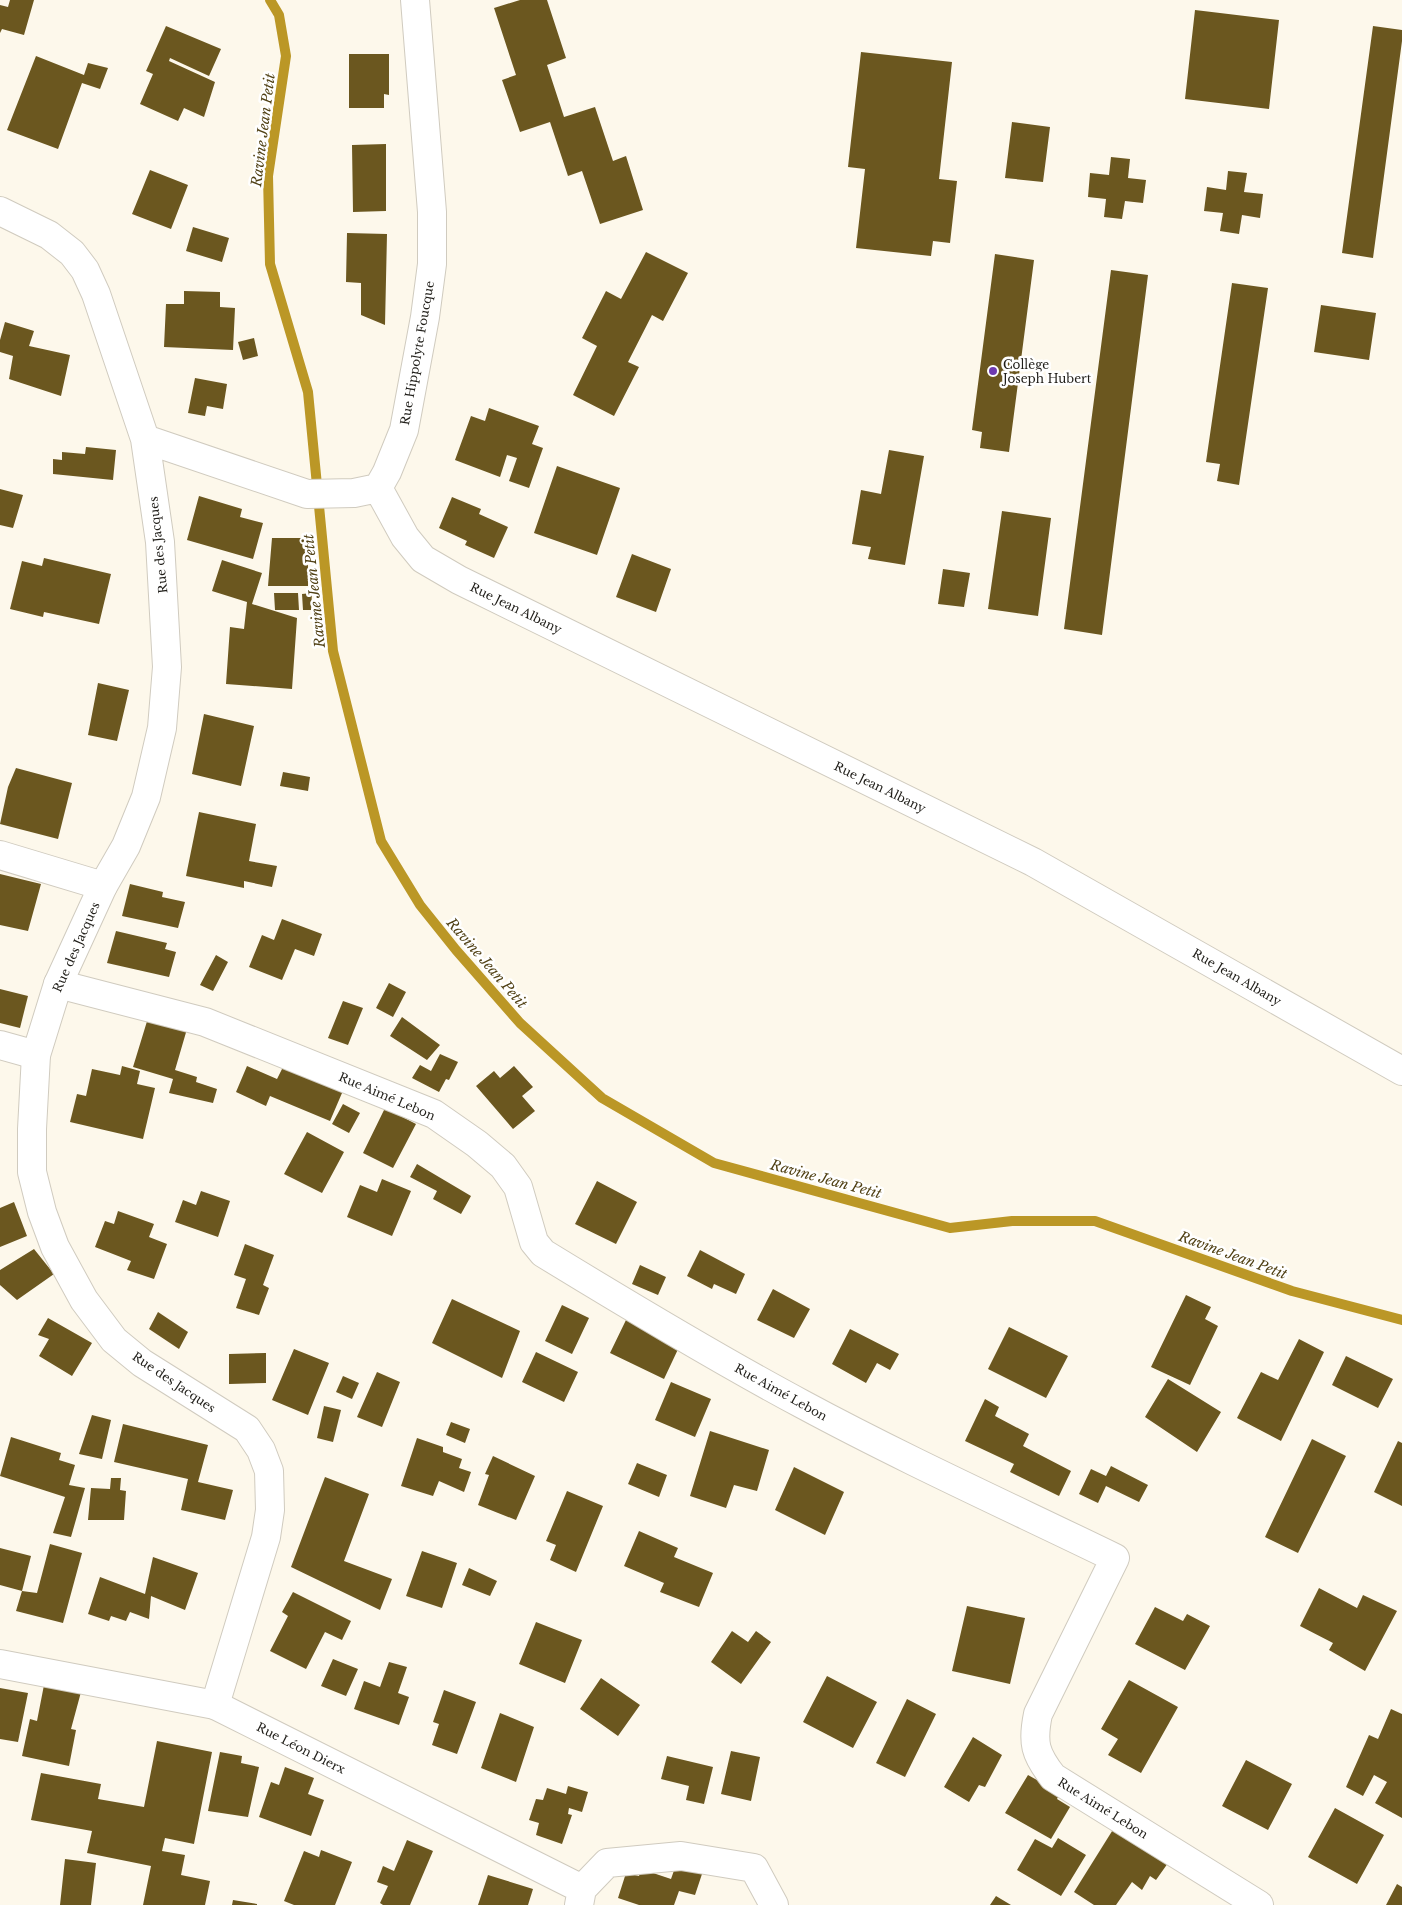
<svg xmlns="http://www.w3.org/2000/svg" width="1402" height="1905" viewBox="0 0 1402 1905" font-family="'Libre Baskerville',serif">
<rect width="100%" height="100%" fill="#fdf8eb"/>
<g fill="none" stroke-linecap="round" stroke-linejoin="round">
<path stroke="#bb9726" stroke-width="10" d="M 270,0 L 279,15 L 286,56 L 268,176 L 270,264 L 308,392 L 333,651 L 381,841 L 420,905 L 456,950 L 520,1023 L 602,1098 L 714,1163 L 950,1228 L 1012,1221 L 1095,1221 L 1292,1291 L 1402,1320"/>
</g>
<path fill="#6b571f" d="M 10,0 L 34,0 L 24,35 L 2,29 L 0,33 L 0,5 L 8,7 Z
M 520,0 L 547,0 L 566,58 L 547,65 L 564,117 L 595,107 L 613,161 L 626,156 L 643,210 L 600,224 L 582,171 L 568,176 L 550,122 L 520,132 L 502,80 L 516,75 L 494,8 Z
M 1195,10 L 1279,20 L 1269,109 L 1185,99 Z
M 166,26 L 221,49 L 209,76 L 170,58 L 169,61 L 215,82 L 204,117 L 184,108 L 178,121 L 140,104 L 153,74 L 146,71 Z
M 1373,26 L 1402,30 L 1402,41 L 1373,258 L 1342,253 Z
M 861,52 L 952,62 L 939,179 L 957,181 L 950,243 L 933,241 L 931,256 L 856,248 L 865,169 L 848,167 Z
M 349,54 L 389,54 L 389,95 L 384,94 L 384,108 L 349,108 Z
M 36,56 L 84,75 L 88,63 L 108,68 L 100,89 L 82,83 L 58,149 L 7,130 Z
M 1012,122 L 1050,127 L 1043,182 L 1005,178 Z
M 386,144 L 386,211 L 353,212 L 352,145 Z
M 1111,157 L 1130,159 L 1128,178 L 1146,180 L 1143,203 L 1125,201 L 1122,219 L 1104,217 L 1106,199 L 1088,197 L 1090,173 L 1109,175 Z
M 150,170 L 188,185 L 171,229 L 132,214 Z
M 1228,171 L 1247,173 L 1244,192 L 1263,194 L 1260,218 L 1242,215 L 1239,234 L 1220,231 L 1223,213 L 1204,211 L 1207,187 L 1226,190 Z
M 193,227 L 229,238 L 222,262 L 186,251 Z
M 347,233 L 387,234 L 385,325 L 361,315 L 361,283 L 346,282 Z
M 646,252 L 688,273 L 663,321 L 652,315 L 628,362 L 639,367 L 614,416 L 573,395 L 597,346 L 582,338 L 606,291 L 621,299 Z
M 995,254 L 1034,260 L 1009,452 L 980,448 L 982,432 L 972,430 Z
M 1111,270 L 1148,275 L 1102,635 L 1064,629 Z
M 1232,283 L 1268,288 L 1239,485 L 1217,481 L 1220,464 L 1206,462 Z
M 184,291 L 220,292 L 220,307 L 235,308 L 233,350 L 164,347 L 166,304 L 184,304 Z
M 1321,305 L 1376,313 L 1369,360 L 1314,352 Z
M 5,322 L 34,331 L 29,346 L 70,355 L 61,396 L 9,379 L 13,356 L 0,352 L 0,340 Z
M 254,338 L 258,356 L 243,360 L 238,342 Z
M 195,378 L 227,384 L 223,409 L 207,406 L 205,416 L 188,413 Z
M 489,408 L 539,426 L 532,444 L 543,448 L 529,488 L 509,481 L 517,458 L 507,455 L 500,477 L 455,460 L 471,416 L 485,421 Z
M 86,447 L 116,450 L 113,480 L 53,474 L 53,459 L 62,460 L 62,452 L 85,454 Z
M 889,450 L 924,456 L 905,565 L 868,559 L 871,547 L 852,544 L 861,490 L 881,494 Z
M 557,466 L 620,488 L 597,555 L 534,533 Z
M 0,489 L 23,495 L 13,528 L 0,525 Z
M 199,496 L 242,509 L 240,517 L 263,523 L 253,559 L 187,540 Z
M 452,497 L 481,509 L 479,514 L 508,527 L 494,558 L 465,545 L 467,541 L 439,528 Z
M 1002,511 L 1051,518 L 1038,616 L 988,609 Z
M 272,538 L 308,538 L 308,586 L 268,586 Z
M 632,554 L 671,569 L 656,612 L 616,597 Z
M 44,558 L 111,574 L 99,624 L 44,612 L 43,617 L 10,609 L 22,561 L 42,566 Z
M 222,560 L 262,573 L 252,604 L 297,618 L 292,689 L 226,684 L 230,627 L 244,629 L 247,602 L 212,591 Z
M 943,569 L 970,573 L 964,607 L 938,604 Z
M 274,593 L 298,593 L 299,610 L 275,610 Z
M 312,593 L 311,610 L 303,610 L 302,594 Z
M 98,683 L 129,690 L 117,741 L 88,735 Z
M 204,714 L 254,726 L 241,786 L 192,774 Z
M 16,768 L 72,783 L 58,839 L 0,824 L 8,787 Z
M 283,772 L 310,777 L 308,791 L 280,786 Z
M 199,812 L 256,824 L 249,861 L 277,866 L 272,887 L 244,881 L 244,888 L 186,876 Z
M 0,874 L 41,884 L 28,931 L 0,925 Z
M 130,884 L 163,892 L 162,897 L 185,902 L 178,928 L 122,916 Z
M 282,919 L 322,934 L 314,956 L 295,949 L 282,980 L 249,967 L 262,935 L 274,940 Z
M 116,931 L 167,943 L 165,949 L 176,952 L 169,977 L 107,963 Z
M 216,955 L 228,962 L 213,991 L 200,985 Z
M 389,983 L 406,992 L 393,1017 L 376,1008 Z
M 0,989 L 28,996 L 20,1028 L 0,1023 Z
M 343,1001 L 363,1008 L 348,1045 L 328,1038 Z
M 402,1017 L 440,1045 L 427,1060 L 390,1036 Z
M 148,1018 L 187,1029 L 175,1070 L 197,1077 L 196,1082 L 217,1089 L 213,1103 L 169,1093 L 173,1079 L 133,1067 Z
M 440,1054 L 458,1062 L 449,1080 L 446,1079 L 439,1092 L 412,1078 L 420,1065 L 431,1071 Z
M 122,1066 L 140,1071 L 137,1084 L 155,1088 L 143,1139 L 70,1122 L 77,1094 L 86,1096 L 92,1069 L 120,1075 Z
M 247,1066 L 277,1079 L 283,1067 L 345,1086 L 330,1121 L 270,1096 L 266,1106 L 236,1092 Z
M 514,1066 L 533,1087 L 522,1096 L 535,1111 L 513,1129 L 476,1086 L 494,1071 L 500,1078 Z
M 343,1104 L 360,1113 L 349,1133 L 332,1124 Z
M 385,1108 L 416,1124 L 393,1168 L 363,1153 Z
M 307,1132 L 344,1152 L 322,1193 L 284,1174 Z
M 417,1164 L 471,1196 L 461,1214 L 433,1199 L 437,1191 L 410,1177 Z
M 382,1179 L 411,1191 L 392,1236 L 347,1217 L 360,1185 L 377,1192 Z
M 597,1181 L 637,1202 L 616,1244 L 575,1224 Z
M 201,1191 L 230,1201 L 218,1237 L 175,1222 L 183,1200 L 196,1205 Z
M 14,1202 L 27,1236 L 0,1247 L 0,1208 Z
M 118,1211 L 154,1224 L 149,1237 L 167,1244 L 154,1279 L 127,1270 L 131,1261 L 95,1247 L 105,1221 L 114,1224 Z
M 245,1244 L 274,1255 L 263,1285 L 269,1288 L 259,1315 L 236,1308 L 246,1279 L 234,1275 Z
M 34,1249 L 54,1274 L 17,1300 L 0,1285 L 0,1270 Z
M 700,1250 L 745,1274 L 736,1294 L 714,1284 L 712,1289 L 687,1276 Z
M 640,1265 L 666,1277 L 658,1295 L 632,1284 Z
M 773,1289 L 810,1309 L 794,1338 L 757,1320 Z
M 1186,1295 L 1211,1307 L 1205,1319 L 1218,1326 L 1190,1385 L 1151,1367 Z
M 452,1299 L 520,1331 L 502,1378 L 432,1343 Z
M 562,1305 L 589,1318 L 572,1354 L 545,1341 Z
M 158,1312 L 188,1332 L 179,1349 L 149,1329 Z
M 48,1318 L 92,1343 L 72,1376 L 39,1356 L 49,1339 L 38,1335 Z
M 626,1320 L 680,1345 L 664,1379 L 610,1353 Z
M 1009,1327 L 1068,1356 L 1046,1398 L 988,1369 Z
M 850,1329 L 899,1354 L 890,1370 L 877,1363 L 866,1383 L 832,1364 Z
M 1299,1339 L 1324,1352 L 1281,1441 L 1237,1418 L 1261,1372 L 1278,1380 Z
M 294,1349 L 329,1363 L 308,1415 L 272,1400 Z
M 536,1352 L 578,1372 L 564,1402 L 522,1382 Z
M 266,1353 L 266,1383 L 229,1384 L 229,1354 Z
M 1346,1356 L 1393,1379 L 1378,1408 L 1332,1385 Z
M 377,1372 L 400,1382 L 382,1427 L 357,1417 Z
M 343,1376 L 359,1383 L 352,1399 L 336,1392 Z
M 1168,1379 L 1221,1412 L 1197,1452 L 1145,1417 Z
M 671,1382 L 711,1399 L 695,1437 L 655,1420 Z
M 985,1399 L 999,1407 L 995,1416 L 1029,1434 L 1023,1446 L 1071,1471 L 1059,1496 L 1010,1472 L 1014,1464 L 965,1441 Z
M 324,1406 L 341,1410 L 333,1442 L 317,1438 Z
M 92,1415 L 111,1420 L 102,1459 L 79,1454 Z
M 451,1422 L 470,1429 L 465,1443 L 446,1435 Z
M 123,1424 L 208,1445 L 198,1482 L 233,1490 L 225,1520 L 181,1510 L 188,1479 L 114,1462 Z
M 710,1431 L 769,1450 L 757,1491 L 734,1485 L 726,1508 L 690,1496 Z
M 11,1437 L 61,1453 L 59,1460 L 75,1465 L 69,1485 L 85,1488 L 71,1537 L 53,1533 L 65,1497 L 0,1476 Z
M 417,1438 L 443,1447 L 443,1452 L 462,1459 L 459,1468 L 471,1472 L 464,1492 L 439,1481 L 433,1496 L 401,1486 Z
M 1312,1439 L 1346,1456 L 1298,1553 L 1265,1537 Z
M 1398,1441 L 1402,1443 L 1402,1506 L 1374,1492 Z
M 493,1456 L 535,1476 L 516,1520 L 478,1505 L 489,1475 L 485,1474 Z
M 637,1463 L 667,1475 L 659,1497 L 628,1484 Z
M 1111,1466 L 1148,1485 L 1139,1502 L 1106,1486 L 1098,1503 L 1079,1494 L 1091,1469 L 1106,1476 Z
M 794,1467 L 844,1492 L 825,1535 L 775,1510 Z
M 325,1477 L 369,1494 L 344,1561 L 392,1579 L 380,1610 L 291,1567 Z
M 111,1478 L 121,1478 L 120,1490 L 126,1491 L 124,1520 L 88,1520 L 91,1488 L 110,1489 Z
M 567,1491 L 603,1506 L 576,1572 L 550,1560 L 556,1545 L 546,1541 Z
M 639,1531 L 678,1548 L 674,1557 L 713,1573 L 699,1607 L 660,1592 L 664,1583 L 624,1566 Z
M 50,1544 L 82,1553 L 63,1623 L 16,1611 L 22,1591 L 37,1593 Z
M 0,1548 L 31,1556 L 22,1591 L 0,1585 Z
M 422,1551 L 457,1563 L 442,1608 L 406,1596 Z
M 153,1557 L 198,1573 L 185,1610 L 151,1596 L 149,1619 L 130,1612 L 126,1621 L 111,1616 L 109,1621 L 88,1614 L 100,1577 L 145,1594 Z
M 469,1568 L 497,1581 L 490,1596 L 462,1585 Z
M 1319,1588 L 1357,1608 L 1363,1595 L 1397,1611 L 1365,1671 L 1329,1650 L 1333,1643 L 1300,1626 Z
M 293,1592 L 351,1621 L 342,1640 L 325,1632 L 306,1669 L 270,1651 L 288,1616 L 282,1612 Z
M 967,1606 L 1025,1618 L 1010,1684 L 952,1671 Z
M 1155,1607 L 1183,1621 L 1187,1614 L 1210,1626 L 1185,1670 L 1135,1644 Z
M 536,1622 L 582,1640 L 565,1683 L 519,1664 Z
M 732,1631 L 748,1642 L 756,1631 L 771,1642 L 741,1684 L 711,1662 Z
M 333,1659 L 358,1669 L 346,1696 L 321,1686 Z
M 389,1662 L 407,1667 L 398,1693 L 409,1697 L 399,1725 L 354,1709 L 364,1681 L 380,1687 Z
M 827,1676 L 877,1702 L 853,1748 L 803,1722 Z
M 601,1678 L 640,1705 L 618,1736 L 580,1709 Z
M 1129,1680 L 1178,1707 L 1141,1773 L 1108,1755 L 1118,1739 L 1101,1729 Z
M 44,1685 L 81,1692 L 71,1729 L 76,1730 L 69,1766 L 22,1756 L 30,1719 L 37,1721 Z
M 0,1688 L 28,1693 L 18,1742 L 0,1739 Z
M 444,1690 L 476,1702 L 457,1754 L 432,1745 L 439,1724 L 433,1722 Z
M 907,1699 L 936,1714 L 905,1777 L 876,1763 Z
M 1391,1709 L 1402,1714 L 1402,1818 L 1375,1803 L 1387,1782 L 1374,1775 L 1363,1796 L 1346,1787 L 1369,1735 L 1378,1739 Z
M 500,1713 L 534,1727 L 516,1782 L 481,1768 Z
M 973,1737 L 1002,1755 L 985,1787 L 979,1785 L 969,1802 L 944,1787 Z
M 157,1741 L 212,1752 L 194,1844 L 165,1838 L 162,1851 L 185,1855 L 181,1875 L 210,1881 L 205,1905 L 143,1905 L 151,1866 L 87,1853 L 92,1831 L 31,1820 L 41,1773 L 101,1784 L 98,1799 L 144,1807 Z
M 731,1751 L 760,1757 L 751,1801 L 721,1794 Z
M 220,1752 L 242,1756 L 241,1763 L 259,1767 L 248,1817 L 208,1811 Z
M 667,1756 L 713,1767 L 704,1804 L 686,1800 L 689,1786 L 661,1779 Z
M 1246,1760 L 1292,1784 L 1268,1830 L 1222,1806 Z
M 285,1767 L 314,1778 L 308,1794 L 324,1800 L 311,1836 L 259,1817 L 271,1782 L 279,1785 Z
M 1028,1775 L 1060,1793 L 1057,1799 L 1070,1807 L 1051,1839 L 1005,1813 Z
M 568,1786 L 588,1792 L 582,1812 L 569,1808 L 568,1814 L 572,1815 L 562,1844 L 536,1835 L 539,1823 L 529,1820 L 536,1799 L 543,1800 L 547,1788 L 566,1794 Z
M 1335,1808 L 1384,1835 L 1357,1884 L 1308,1857 Z
M 1114,1828 L 1168,1863 L 1156,1880 L 1150,1876 L 1142,1890 L 1132,1882 L 1116,1905 L 1094,1905 L 1074,1892 Z
M 1058,1838 L 1086,1855 L 1061,1896 L 1017,1870 L 1035,1839 L 1052,1848 Z
M 407,1840 L 433,1851 L 410,1905 L 383,1905 L 380,1903 L 388,1886 L 377,1882 L 383,1866 L 394,1871 Z
M 321,1850 L 352,1862 L 335,1905 L 294,1905 L 284,1901 L 304,1851 L 319,1857 Z
M 65,1859 L 96,1863 L 91,1905 L 60,1905 Z
M 677,1862 L 703,1871 L 695,1895 L 679,1891 L 674,1905 L 639,1905 L 618,1898 L 626,1873 L 639,1876 L 641,1869 L 671,1879 Z
M 488,1875 L 533,1889 L 528,1905 L 478,1905 Z
M 1397,1884 L 1402,1887 L 1402,1905 L 1386,1905 Z
M 996,1896 L 1011,1905 L 990,1905 Z
M 233,1900 L 257,1904 L 257,1905 L 232,1905 Z"/>
<g fill="none" stroke-linecap="round" stroke-linejoin="round">
<g stroke="#d0cbbf" stroke-width="30">
<path id="street" d="M 0,855 L 103,886
M 58,984 L 205,1022 L 434,1114 L 477,1144 L 503,1166 L 518,1187 L 534,1242 L 543,1253 C 628,1305 714,1357 802,1404 C 904,1459 1010,1507 1115,1558 L 1038,1714 C 1032,1743 1035,1754 1053,1777 L 1259,1905
M 0,1045 L 36,1055
M 215,1705 L 582,1889
M 579,1905 L 582,1889 L 607,1863 L 681,1856 L 754,1868 L 774,1905"/>
</g>
<g stroke="#d0cbbf" stroke-width="30">
<path id="secondary" d="M 0,211 L 49,235 L 72,253 L 85,270 L 96,294 L 145,439 L 160,542 L 167,667 L 162,728 L 146,797 L 126,846 L 103,886 L 58,984 L 36,1055 L 32,1129 L 32,1172 L 42,1212 L 55,1247 L 84,1300 L 114,1340 L 142,1363 L 247,1429 L 261,1450 L 269,1471 L 270,1510 L 266,1537 L 215,1705 L 0,1664
M 145,439 L 307,494 L 354,493 L 378,488 L 387,472 L 404,430 L 425,317 L 432,264 L 432,212 L 415,0
M 378,488 L 405,537 L 423,559 L 459,580 L 1033,862 L 1402,1071"/>
</g>
<use href="#street" stroke="#fff" stroke-width="28"/>
<use href="#secondary" stroke="#fff" stroke-width="28"/>
</g>
<circle fill="#6e3ab1" stroke="#fff" stroke-width="2" cx="993" cy="371" r="5"/>
<g text-anchor="middle" dominant-baseline="central" stroke-width="5" stroke-linejoin="round" paint-order="stroke">
<g font-size="12" fill="#201e19" stroke="#fff">
<text transform="translate(417 353) rotate(-80)">Rue Hippolyte Foucque</text>
<text transform="translate(158 545) rotate(-96)">Rue des Jacques</text>
<text transform="translate(516 608) rotate(26)">Rue Jean Albany</text>
<text transform="translate(880 787) rotate(26)">Rue Jean Albany</text>
<text transform="translate(76 947) rotate(-66)">Rue des Jacques</text>
<text transform="translate(1237 977) rotate(30)">Rue Jean Albany</text>
<text transform="translate(387 1096) rotate(23)">Rue Aimé Lebon</text>
<text transform="translate(174 1382) rotate(34)">Rue des Jacques</text>
<text transform="translate(781 1392) rotate(29)">Rue Aimé Lebon</text>
<text transform="translate(301 1748) rotate(27)">Rue Léon Dierx</text>
<text transform="translate(1103 1808) rotate(32)">Rue Aimé Lebon</text>
</g>
<g font-size="12" fill="#201e19" stroke="#fff" text-anchor="start">
<text x="1003" y="364">Collège<tspan x="1003" dy="14">Joseph Hubert</tspan></text>
</g>
<g font-size="14" font-style="italic" fill="#504014" stroke="#fff">
<text transform="translate(263 130) rotate(-83)">Ravine Jean Petit</text>
<text transform="translate(314 591) rotate(-96)">Ravine Jean Petit</text>
<text transform="translate(487 963) rotate(49)">Ravine Jean Petit</text>
<text transform="translate(826 1179) rotate(15)">Ravine Jean Petit</text>
<text transform="translate(1233 1255) rotate(20)">Ravine Jean Petit</text>
</g>
</g>
</svg>
